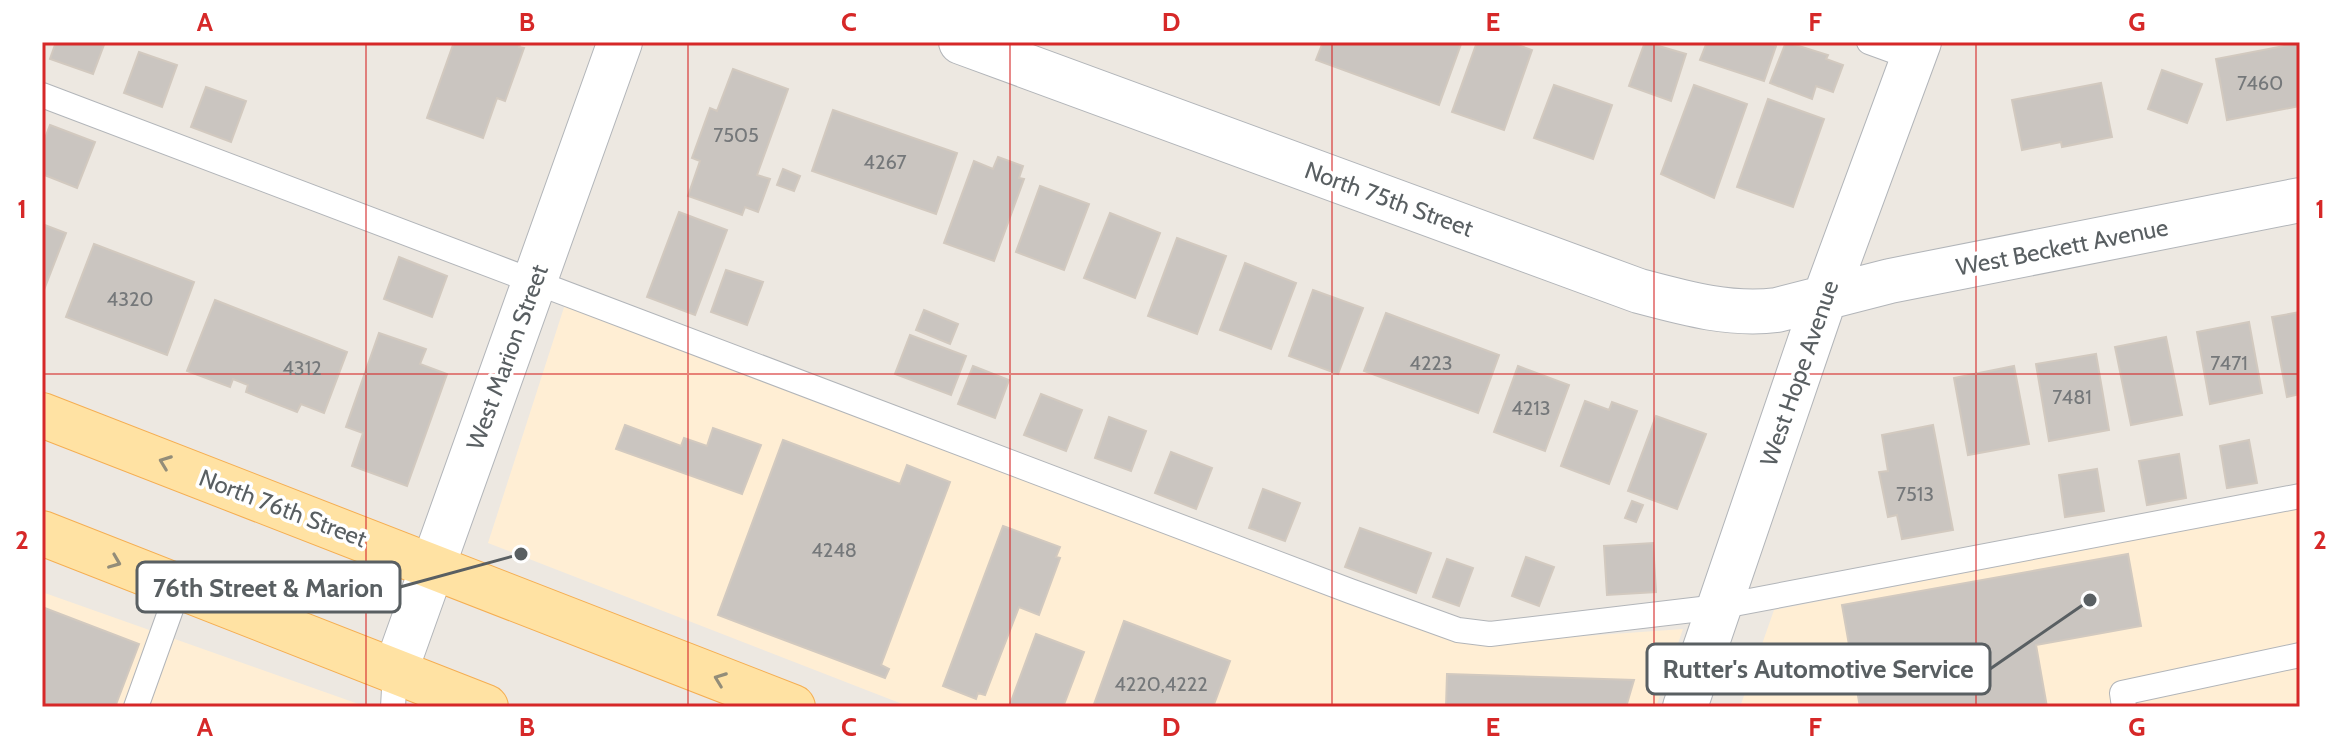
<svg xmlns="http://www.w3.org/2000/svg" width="2342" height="749" viewBox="0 0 2342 749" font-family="Cabin,sans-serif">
<rect width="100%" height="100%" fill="#ede8e1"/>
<path fill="#ffeed4" d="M 567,298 L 1473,644 L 1683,629 L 1656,707 L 910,707 L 488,543 Z
M 2300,508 L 2300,707 L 1740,707 L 1774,610 Z
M 42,592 L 367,707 L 42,707 Z"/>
<path fill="#cac5c0" stroke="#d2c9bf" stroke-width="2" d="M 56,42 L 105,42 L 93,74 L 50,59 Z
M 454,42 L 521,42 L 519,47 L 524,48 L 505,101 L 497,98 L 483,138 L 427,118 Z
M 1323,42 L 1455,42 L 1461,44 L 1439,105 L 1316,60 Z
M 1477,42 L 1509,42 L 1532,50 L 1504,130 L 1452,112 Z
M 1645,42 L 1686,54 L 1671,101 L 1629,86 Z
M 1707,42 L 1766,42 L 1776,46 L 1764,81 L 1700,60 Z
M 1786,42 L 1828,55 L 1826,59 L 1843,65 L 1833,92 L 1816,86 L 1812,99 L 1770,83 Z
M 2300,43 L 2300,106 L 2227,120 L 2216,59 Z
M 139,52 L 177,65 L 162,107 L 124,93 Z
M 733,69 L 788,89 L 757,175 L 770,179 L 758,212 L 745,207 L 742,215 L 688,196 L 700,161 L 692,158 L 710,108 L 717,111 Z
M 2162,70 L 2202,84 L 2187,123 L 2148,109 Z
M 2101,83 L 2112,137 L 2062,147 L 2061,142 L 2022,150 L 2012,100 Z
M 1554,85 L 1612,105 L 1593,159 L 1534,138 Z
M 1694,85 L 1747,104 L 1714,198 L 1661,174 Z
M 206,87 L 246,101 L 231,142 L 191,127 Z
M 1768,99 L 1824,119 L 1793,207 L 1737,187 Z
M 833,110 L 957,153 L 936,214 L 812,171 Z
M 50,125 L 95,142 L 77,188 L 42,174 L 42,146 Z
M 998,157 L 1023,166 L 1019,178 L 1024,179 L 994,261 L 944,243 L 974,161 L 993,169 Z
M 783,169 L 800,176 L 794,191 L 777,185 Z
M 1040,186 L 1089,204 L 1064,270 L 1016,252 Z
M 679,212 L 727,230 L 695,315 L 647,297 Z
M 1110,213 L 1160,233 L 1135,298 L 1084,278 Z
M 42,224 L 66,233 L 42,295 Z
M 1177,238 L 1226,256 L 1197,334 L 1148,316 Z
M 94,244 L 194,282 L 167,355 L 66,317 Z
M 399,257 L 447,276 L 432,317 L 384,299 Z
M 1245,263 L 1296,283 L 1271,349 L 1220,330 Z
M 726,270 L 763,282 L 747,325 L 711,312 Z
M 1313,290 L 1363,308 L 1338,374 L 1289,356 Z
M 215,300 L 347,352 L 324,413 L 301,404 L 297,412 L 246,392 L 248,385 L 233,379 L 230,387 L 187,371 Z
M 924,310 L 958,324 L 950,344 L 916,330 Z
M 2300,312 L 2300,394 L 2287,397 L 2272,317 Z
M 1386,313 L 1499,355 L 1478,413 L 1364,371 Z
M 2249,322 L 2262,393 L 2210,404 L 2197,332 Z
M 379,333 L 426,349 L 420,364 L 447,374 L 407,486 L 352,466 L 363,433 L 346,427 Z
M 910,335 L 966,356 L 951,395 L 895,374 Z
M 2166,337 L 2182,415 L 2131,425 L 2115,347 Z
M 2096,354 L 2109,430 L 2049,441 L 2036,364 Z
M 973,366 L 1009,380 L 995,418 L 958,404 Z
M 1518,366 L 1569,385 L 1545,451 L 1494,432 Z
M 2014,366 L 2029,444 L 1968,455 L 1954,378 Z
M 1041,394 L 1082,410 L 1066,451 L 1024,435 Z
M 1585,401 L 1609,410 L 1612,402 L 1637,411 L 1609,484 L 1561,466 Z
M 1656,416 L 1706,434 L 1677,509 L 1628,491 Z
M 1109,417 L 1146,431 L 1131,471 L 1095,458 Z
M 625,425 L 681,446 L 684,438 L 707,446 L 713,428 L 761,445 L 742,494 L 616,449 Z
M 1933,425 L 1953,530 L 1902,539 L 1897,515 L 1888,517 L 1879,472 L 1888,471 L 1882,435 Z
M 783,440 L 900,484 L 907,465 L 950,482 L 881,665 L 889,669 L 885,678 L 718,615 Z
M 2249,440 L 2257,483 L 2227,488 L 2220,446 Z
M 1171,452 L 1212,468 L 1196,509 L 1155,493 Z
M 2179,454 L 2186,498 L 2147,505 L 2139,461 Z
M 2097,469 L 2104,511 L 2065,517 L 2059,475 Z
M 1263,489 L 1300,503 L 1285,541 L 1249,528 Z
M 1632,501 L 1643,505 L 1636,522 L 1625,518 Z
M 1003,526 L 1060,547 L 1056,557 L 1060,558 L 1039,615 L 1019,607 L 985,695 L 978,693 L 976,699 L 943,686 Z
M 1360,528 L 1431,553 L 1416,593 L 1345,567 Z
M 1653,543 L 1656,592 L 1607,595 L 1604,546 Z
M 2128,554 L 2141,626 L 2036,645 L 2047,707 L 1860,707 L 1842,605 Z
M 1526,557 L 1554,567 L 1539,606 L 1512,596 Z
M 1447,559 L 1473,568 L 1459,606 L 1433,597 Z
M 42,607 L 139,644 L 115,707 L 42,707 Z
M 1124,621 L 1230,661 L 1213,707 L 1093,707 Z
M 1036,634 L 1084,652 L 1063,707 L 1009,707 Z
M 1447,674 L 1634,680 L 1626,707 L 1446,707 Z"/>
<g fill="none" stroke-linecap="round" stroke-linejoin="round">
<g stroke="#b2b5b9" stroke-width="26">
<path id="lane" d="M 1869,42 L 1913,58
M 42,95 L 1350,591 L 1458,630 L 1490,634 L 1718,607 L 2300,496
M 136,707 L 179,587
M 393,707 L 395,672
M 2124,707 L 2122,693 L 2300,655"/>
</g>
<g stroke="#b2b5b9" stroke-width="46">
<path id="street" d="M 961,42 L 1639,291 C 1684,303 1730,316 1777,310 L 1890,281 L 2300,200
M 395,672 L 620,42
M 1685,707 L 1825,297 L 1919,42"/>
</g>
<g stroke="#f5ae52" stroke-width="46">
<path id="primary" d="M 42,415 L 793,707
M 42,533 L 486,707"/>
</g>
<use href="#lane" stroke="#fff" stroke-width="24"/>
<use href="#street" stroke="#fff" stroke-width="44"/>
<use href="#primary" stroke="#ffe2a3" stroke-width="44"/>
</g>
<defs><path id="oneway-chevron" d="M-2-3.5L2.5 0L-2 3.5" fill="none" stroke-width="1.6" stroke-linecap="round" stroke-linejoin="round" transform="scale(2)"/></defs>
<g stroke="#938d79">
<use href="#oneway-chevron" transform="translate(165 462) rotate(-159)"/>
<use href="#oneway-chevron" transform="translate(115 562) rotate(22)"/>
<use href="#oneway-chevron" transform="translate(720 679) rotate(-159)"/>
</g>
<path fill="none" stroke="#d62828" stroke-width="2" stroke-opacity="0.55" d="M 366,42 L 366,707M 688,42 L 688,707M 1010,42 L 1010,707M 1332,42 L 1332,707M 1654,42 L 1654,707M 1976,42 L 1976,707M 42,374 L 2300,374"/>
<g text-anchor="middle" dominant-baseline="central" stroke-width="7" stroke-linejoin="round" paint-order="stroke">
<g font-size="20" fill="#75787a">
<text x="2260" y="83">7460</text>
<text x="736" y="135">7505</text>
<text x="885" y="162">4267</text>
<text x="130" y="299">4320</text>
<text x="1431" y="363">4223</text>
<text x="2229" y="363">7471</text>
<text x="302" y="368">4312</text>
<text x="2072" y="397">7481</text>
<text x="1531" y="408">4213</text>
<text x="1915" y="494">7513</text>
<text x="834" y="550">4248</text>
<text x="1161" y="684">4220,4222</text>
</g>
<g font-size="24" fill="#595f62" stroke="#fff">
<text transform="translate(1389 199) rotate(20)">North 75th Street</text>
<text transform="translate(2062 247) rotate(-11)">West Beckett Avenue</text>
<text transform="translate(507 357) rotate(-70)">West Marion Street</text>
<text transform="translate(1799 373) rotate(-71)">West Hope Avenue</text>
<text transform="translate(283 508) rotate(21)">North 76th Street</text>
</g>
</g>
<path fill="none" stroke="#595f62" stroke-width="3" d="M521 554L400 587M2090 600L1990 669"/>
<g fill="#595f62" stroke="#fff" stroke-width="3">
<circle cx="521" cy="554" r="8"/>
<circle cx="2090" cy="600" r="8"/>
</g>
<g fill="#fff" stroke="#595f62" stroke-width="3">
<rect x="137" y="562" width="263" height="50" rx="8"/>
<rect x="1647" y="644" width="343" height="50" rx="8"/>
</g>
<g font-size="26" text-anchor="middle" font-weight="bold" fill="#595f62">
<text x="268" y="597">76th Street &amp; Marion</text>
<text x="1818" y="678">Rutter's Automotive Service</text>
</g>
<rect width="2342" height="749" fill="none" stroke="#ffffff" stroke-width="88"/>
<rect x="44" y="44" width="2254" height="661" fill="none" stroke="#d62828" stroke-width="3"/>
<g font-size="26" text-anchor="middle" font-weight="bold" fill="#d62828">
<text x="205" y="31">A</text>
<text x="527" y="31">B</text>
<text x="849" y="31">C</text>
<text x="1171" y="31">D</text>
<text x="1493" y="31">E</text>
<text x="1815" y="31">F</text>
<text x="2137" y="31">G</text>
<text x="22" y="218">1</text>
<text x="2320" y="218">1</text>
<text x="22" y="549">2</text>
<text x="2320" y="549">2</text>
<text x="205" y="736">A</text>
<text x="527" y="736">B</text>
<text x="849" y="736">C</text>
<text x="1171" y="736">D</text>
<text x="1493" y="736">E</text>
<text x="1815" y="736">F</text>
<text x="2137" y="736">G</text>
</g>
</svg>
